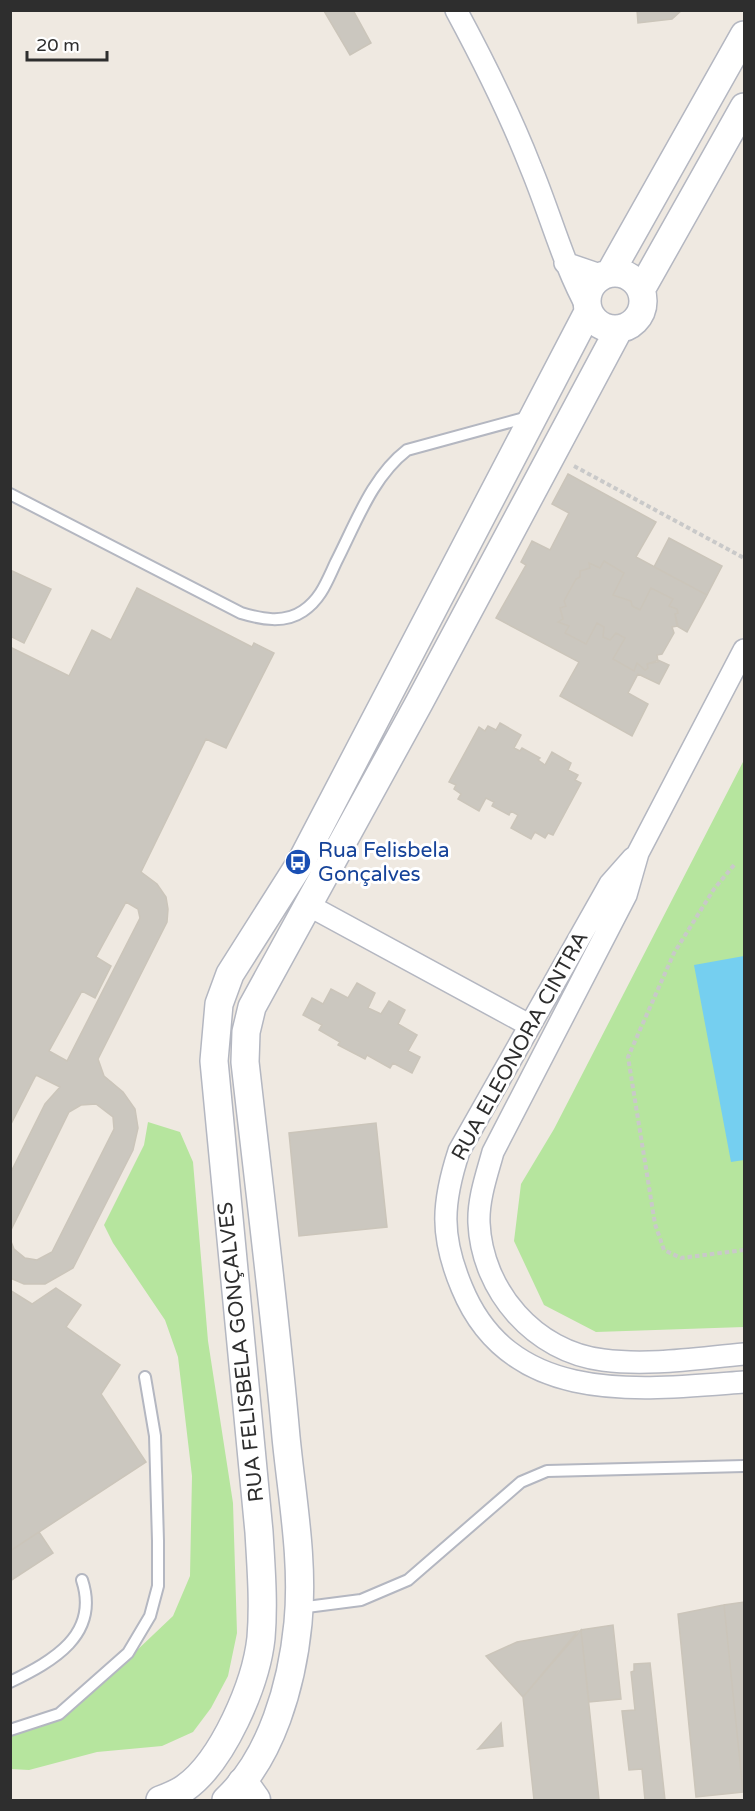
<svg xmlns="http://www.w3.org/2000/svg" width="755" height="1811" viewBox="0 0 755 1811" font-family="'Varela Round',sans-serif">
<rect width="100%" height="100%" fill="#efe9e1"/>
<path fill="#b6e59e" d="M 744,760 L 744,1327 L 596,1332 L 544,1305 L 514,1241 L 521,1184 L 554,1129 Z
M 148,1122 L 180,1132 L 193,1162 L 208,1341 L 233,1503 L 237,1633 L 228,1676 L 211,1708 L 193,1732 L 162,1746 L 97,1752 L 29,1770 L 11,1769 L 10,1732 L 88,1693 L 134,1653 L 173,1616 L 190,1576 L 192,1476 L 178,1357 L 165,1320 L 113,1243 L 104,1225 L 144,1145 Z"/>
<path fill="#75cff0" d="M 744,956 L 744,1160 L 731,1162 L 694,965 Z"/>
<path fill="#cbc7bf" stroke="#cbc5ba" stroke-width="1.5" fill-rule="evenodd" d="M 353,10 L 371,43 L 350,55 L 324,11 Z
M 637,10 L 682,10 L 672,19 L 638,23 Z
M 568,474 L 656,522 L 636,557 L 707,595 L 687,632 L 677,626 L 675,614 L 678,613 L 677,609 L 669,606 L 673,599 L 651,588 L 640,610 L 632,606 L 631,601 L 613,595 L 624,573 L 604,561 L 600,568 L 589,563 L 590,568 L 580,571 L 580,577 L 576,579 L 564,601 L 566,606 L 560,608 L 563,619 L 558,622 L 569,626 L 565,633 L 586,644 L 597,623 L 604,627 L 603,637 L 610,640 L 616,633 L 625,638 L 613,659 L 634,671 L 637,663 L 645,670 L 648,668 L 647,664 L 658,660 L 669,665 L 659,684 L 638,674 L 628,693 L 648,704 L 632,736 L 560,696 L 579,662 L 496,618 L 526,565 L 521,562 L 532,541 L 550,550 L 569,513 L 552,504 Z
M 669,538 L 722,566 L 707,595 L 654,567 Z
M 604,561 L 624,573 L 613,595 L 631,601 L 632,606 L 640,610 L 651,588 L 673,599 L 669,606 L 677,609 L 678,613 L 675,614 L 678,626 L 672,627 L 674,633 L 662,654 L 657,655 L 658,662 L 647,664 L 648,668 L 645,670 L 637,663 L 634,671 L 613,659 L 625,638 L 616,633 L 610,640 L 603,637 L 604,627 L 597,623 L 586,644 L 565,633 L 569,626 L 558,622 L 563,619 L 560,608 L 566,606 L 564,601 L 576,579 L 580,577 L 580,571 L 590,568 L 589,563 L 600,568 Z
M 10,570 L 51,589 L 24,643 L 10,636 Z
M 137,588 L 252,647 L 254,643 L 274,653 L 226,748 L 206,739 L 141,872 L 157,884 L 166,897 L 168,909 L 167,922 L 98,1059 L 104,1076 L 123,1092 L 135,1109 L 138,1128 L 133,1150 L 73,1268 L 45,1284 L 24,1284 L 10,1278 L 10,1239 L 14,1249 L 25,1258 L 37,1260 L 52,1252 L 114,1129 L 113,1117 L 96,1104 L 81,1105 L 69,1112 L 10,1232 L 10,1174 L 45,1104 L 60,1087 L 36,1075 L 10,1126 L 10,647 L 69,676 L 92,630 L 111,640 ZM 126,902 L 138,909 L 140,918 L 67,1061 L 49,1051 L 82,991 L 95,998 L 111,966 L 96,957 Z
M 500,723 L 521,735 L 514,748 L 520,751 L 522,748 L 540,758 L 538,760 L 545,765 L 552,752 L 571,763 L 568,770 L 578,775 L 575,780 L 581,783 L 553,835 L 548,833 L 545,838 L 535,832 L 531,839 L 511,828 L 518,815 L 511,811 L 509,815 L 492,806 L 494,802 L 486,798 L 479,811 L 458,799 L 461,794 L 454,789 L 456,785 L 449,782 L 479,727 L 485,731 L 488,726 L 496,730 Z
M 357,983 L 375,993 L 368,1008 L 381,1014 L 389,1001 L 405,1010 L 398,1024 L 417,1035 L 408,1051 L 420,1057 L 412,1073 L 393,1063 L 390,1068 L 367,1055 L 365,1059 L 338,1045 L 340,1042 L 319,1030 L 322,1025 L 303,1015 L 312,998 L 323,1004 L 331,989 L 348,998 Z
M 376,1123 L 387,1227 L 299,1236 L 289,1133 Z
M 56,1288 L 81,1305 L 66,1327 L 120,1365 L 101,1394 L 146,1462 L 10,1551 L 10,1290 L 32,1304 Z
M 39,1532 L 53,1553 L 10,1581 L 10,1551 Z
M 744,1602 L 744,1792 L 743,1792 L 724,1605 Z
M 724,1605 L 743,1792 L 696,1797 L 678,1614 Z
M 613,1625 L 621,1699 L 589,1702 L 581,1630 Z
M 581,1630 L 599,1800 L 534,1800 L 523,1697 Z
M 578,1631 L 523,1697 L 486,1656 L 517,1642 Z
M 650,1663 L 665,1800 L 645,1800 L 642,1769 L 629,1770 L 622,1711 L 635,1710 L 631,1672 L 634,1671 L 634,1664 Z
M 501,1723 L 503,1746 L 478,1749 L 479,1748 Z"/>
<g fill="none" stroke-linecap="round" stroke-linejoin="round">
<g stroke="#b4b7c1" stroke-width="14">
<path id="service" d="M 10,494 L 241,613 C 261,619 284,624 303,611 C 321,599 327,581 336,562 C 356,523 372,477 407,450 L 528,417
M 299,1608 L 361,1600 L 408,1580 L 521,1482 L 547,1471 L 744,1466
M 10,1682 C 53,1661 100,1635 82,1580
M 10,1730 L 59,1714 L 128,1653 L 150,1616 L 158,1586 L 158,1541 L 155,1436 L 145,1377"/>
</g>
<g stroke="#b4b7c1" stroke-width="24">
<path id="minor" d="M 456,10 C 484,62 510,114 531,168 C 551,216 563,264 588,309
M 565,263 L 603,276
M 744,650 L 638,853 L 626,895 L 493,1152 C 487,1174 478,1199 479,1223 C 482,1291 535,1352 603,1360 C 650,1366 698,1358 744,1354
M 633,858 L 610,884 L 459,1151 C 442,1203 440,1236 462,1288 C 511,1407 640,1390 744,1382
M 308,905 L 529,1025"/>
</g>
<g stroke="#b4b7c1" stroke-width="30">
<path id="tertiary" d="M 610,273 L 744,35
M587 301a28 28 0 1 1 56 0a28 28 0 1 1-56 0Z
M 641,290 L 744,107
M 160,1800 C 168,1797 178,1793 185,1788 C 223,1761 256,1684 261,1638 C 264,1603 261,1567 259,1532 L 214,1061 L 219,1004 L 230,974 L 301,862 L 588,312
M 226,1800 C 272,1757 292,1684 298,1623 C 304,1561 292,1498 286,1437 C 275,1312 259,1187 245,1062 L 246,1032 L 252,1007 L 419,703 L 619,329"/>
</g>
<g stroke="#b4b7c1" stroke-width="33">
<path id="secondary" d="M 243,1783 L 255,1800"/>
</g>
<path stroke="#c9c9c9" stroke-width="4" stroke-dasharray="4.5 3" stroke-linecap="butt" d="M 574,466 L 744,558
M 734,865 L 714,889 L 674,953 L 628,1057 L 655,1224 L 664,1250 L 681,1258 L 744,1250"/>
<use href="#service" stroke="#fff" stroke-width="10"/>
<use href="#minor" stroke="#fff" stroke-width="21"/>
<use href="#tertiary" stroke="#fff" stroke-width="27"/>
<use href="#secondary" stroke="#fff" stroke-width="30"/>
</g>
<defs>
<g id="bus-disc" transform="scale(1.35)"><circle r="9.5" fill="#1a4fb4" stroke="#fff"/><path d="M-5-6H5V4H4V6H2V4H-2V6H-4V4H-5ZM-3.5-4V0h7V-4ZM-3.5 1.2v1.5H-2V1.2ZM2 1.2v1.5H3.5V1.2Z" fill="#fff"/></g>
</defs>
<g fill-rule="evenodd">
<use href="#bus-disc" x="298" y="862"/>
</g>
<g text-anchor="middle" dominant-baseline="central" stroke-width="6" stroke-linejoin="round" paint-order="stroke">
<g font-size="21" fill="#164399" stroke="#fff" text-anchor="start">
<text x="318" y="850">Rua Felisbela<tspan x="318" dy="24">Gonçalves</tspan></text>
</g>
<g font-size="21" fill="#2e2e2e" stroke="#fff">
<text transform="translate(520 1046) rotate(-61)">RUA ELEONORA CINTRA</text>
<text transform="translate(241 1352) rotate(-96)">RUA FELISBELA GONÇALVES</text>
</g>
</g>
<rect width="755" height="1811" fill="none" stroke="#2e2e2e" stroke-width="24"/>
<path d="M27 51v9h80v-9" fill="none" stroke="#2e2e2e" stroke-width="3"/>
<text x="36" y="51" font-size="18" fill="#2e2e2e" stroke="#ffffff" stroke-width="4.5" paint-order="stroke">20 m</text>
</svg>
